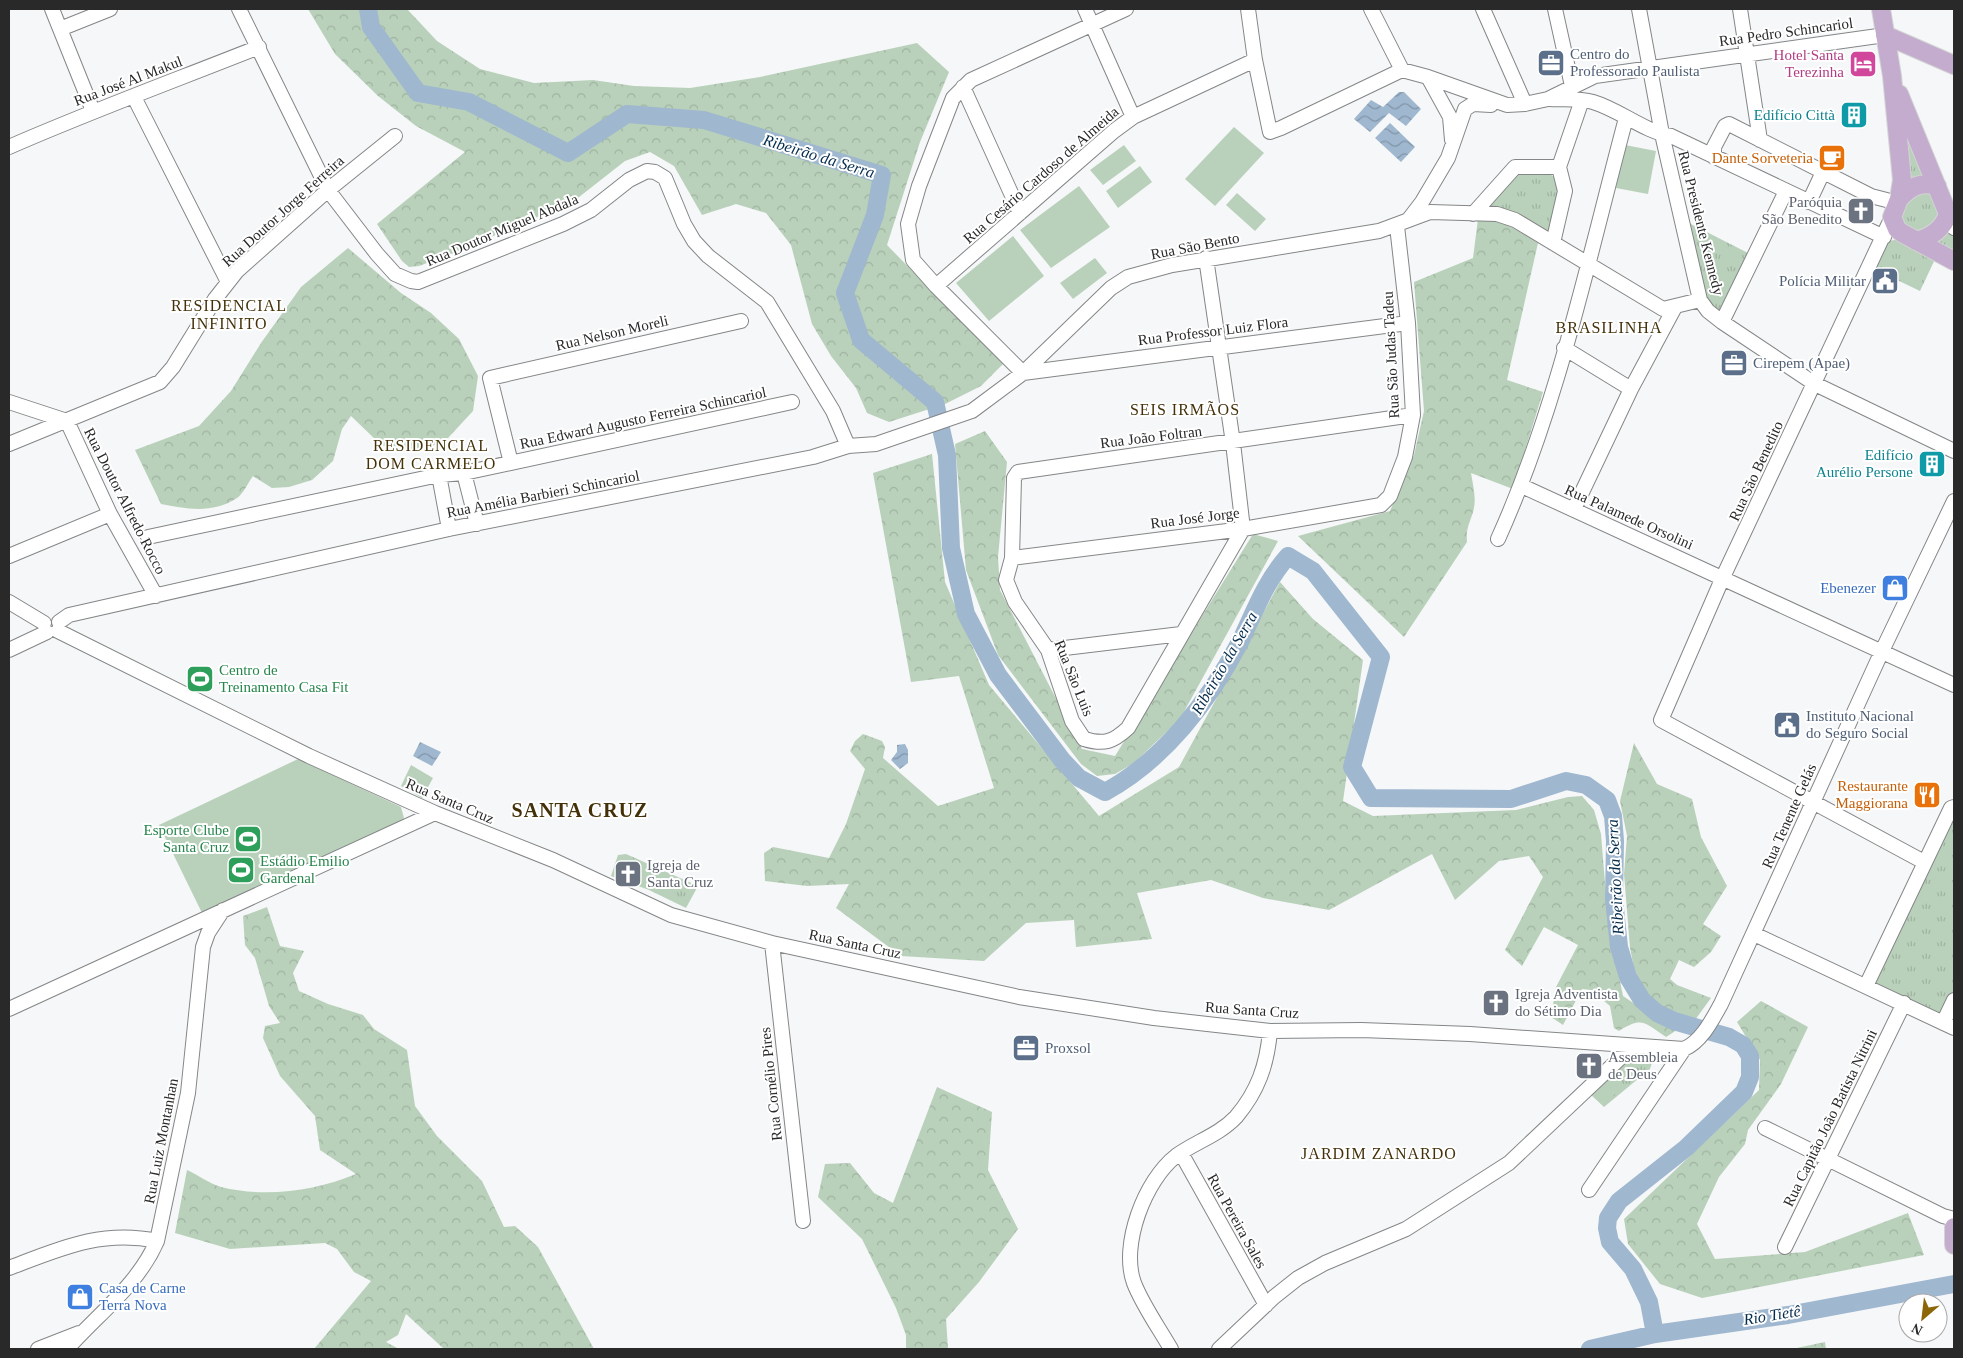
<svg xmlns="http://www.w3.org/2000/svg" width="1963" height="1358" viewBox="0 0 1963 1358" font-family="Georgia,serif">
<defs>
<pattern id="grass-tufts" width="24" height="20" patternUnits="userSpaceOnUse" patternTransform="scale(1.25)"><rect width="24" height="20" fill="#b9d1ba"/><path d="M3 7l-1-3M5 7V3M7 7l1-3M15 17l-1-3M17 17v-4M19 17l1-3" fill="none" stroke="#9fb3a0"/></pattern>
<pattern id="forest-crowns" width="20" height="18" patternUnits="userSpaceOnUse" patternTransform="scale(1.25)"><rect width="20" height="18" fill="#b9d1ba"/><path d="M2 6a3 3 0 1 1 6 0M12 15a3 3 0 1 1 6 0" fill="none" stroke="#9fb3a0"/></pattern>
<pattern id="water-waves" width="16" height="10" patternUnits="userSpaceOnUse" patternTransform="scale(1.25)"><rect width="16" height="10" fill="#9fb7cf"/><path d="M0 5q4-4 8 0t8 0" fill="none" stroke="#8295a8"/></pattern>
</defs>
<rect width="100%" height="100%" fill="#f5f7f8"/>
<path fill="url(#grass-tufts)" d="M 1902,117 L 1954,206 L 1954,254 L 1904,228 L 1899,210 Z
M 1517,172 C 1526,173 1541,171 1549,174 C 1567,180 1552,219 1549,233 L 1489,209 L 1487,205 Z
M 1687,222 L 1750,254 L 1721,313 C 1698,299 1693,247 1687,222 Z
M 1901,238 L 1937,255 L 1920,291 L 1874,269 L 1887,242 Z
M 1954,809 L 1954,997 L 1943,1020 L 1869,983 Z
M 626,854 L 698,886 L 686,908 L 649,890 L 611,876 L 618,855 Z
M 1633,1056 L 1654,1056 L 1650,1069 L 1604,1107 L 1590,1094 Z"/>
<path fill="url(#forest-crowns)" d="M 308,9 L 407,9 L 437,41 L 480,69 L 534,83 L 593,80 L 634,86 L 690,88 L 760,77 L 917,43 L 949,72 L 920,142 L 887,245 L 1003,364 L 981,386 L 945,404 L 889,422 L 867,413 L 856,388 L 831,356 L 812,324 L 791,245 L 766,213 L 736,204 L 702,215 L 674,166 L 650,152 L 625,161 L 574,201 L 459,251 L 419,266 L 409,267 L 402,261 L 377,224 L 465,152 L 416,126 L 378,96 L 335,54 Z
M 1478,219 L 1503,222 L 1538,243 L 1507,380 L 1543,392 L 1513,489 L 1471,473 C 1473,486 1477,499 1473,512 C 1469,525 1466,528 1467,542 L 1404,637 L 1298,536 L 1390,511 L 1414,455 L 1424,411 L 1414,282 L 1473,258 Z
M 348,248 L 401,293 L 431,313 L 459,339 L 478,376 L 473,411 L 448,438 L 428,448 L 406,452 L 390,450 L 377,441 L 351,416 L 342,429 L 333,461 L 312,480 L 289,487 L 272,488 L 253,476 C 248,483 243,494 237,498 C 213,514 186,509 161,504 L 135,450 L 199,426 L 231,391 L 261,343 L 301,287 Z
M 985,431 L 1007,462 L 998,557 L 1000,590 L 1082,749 L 1115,756 L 1253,534 L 1278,541 L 1180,719 L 1134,763 L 1115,774 L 1097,776 L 1081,764 L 998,655 L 966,570 L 955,444 Z
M 932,454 L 945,582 L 989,685 L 1099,816 L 1179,767 L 1280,582 L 1313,619 L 1363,660 L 1343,801 L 1373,816 L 1516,810 L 1568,797 L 1582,796 L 1594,810 L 1601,834 L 1608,920 L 1623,996 L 1657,1019 L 1680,1028 L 1666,1037 C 1644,1023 1643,1016 1619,1031 L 1614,1028 L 1610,1006 L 1591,990 L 1582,989 L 1563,1025 L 1551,1017 L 1556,987 L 1578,945 L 1544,927 L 1522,966 L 1505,950 L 1543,877 L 1529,856 L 1499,861 L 1455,900 L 1432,854 L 1329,910 L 1263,898 L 1211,880 L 1137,893 L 1152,939 L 1076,947 L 1074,920 L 1026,923 L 984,961 L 901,956 L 836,908 L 849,884 L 807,886 L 765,881 L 764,853 L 773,847 L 829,858 L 846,824 L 865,769 L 850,751 L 855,741 L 863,734 L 882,741 L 885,747 L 883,758 L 938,806 L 994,788 L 959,676 L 911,682 L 873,473 Z
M 1634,743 L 1657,784 L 1692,799 L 1701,837 L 1727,886 L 1703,924 L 1721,936 L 1711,952 L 1694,967 L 1679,960 L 1670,979 L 1677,985 L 1711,998 L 1695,1020 L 1661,1009 L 1644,991 L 1634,968 L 1630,948 L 1624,874 L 1627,836 L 1620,801 Z
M 267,907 L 280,946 L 304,951 L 293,973 L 299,991 L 328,1004 L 363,1015 L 374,1029 L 407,1050 L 415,1106 L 437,1136 L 482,1181 L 504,1227 L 515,1226 L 538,1247 L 594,1349 L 444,1349 L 406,1314 L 398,1335 L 386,1342 L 399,1349 L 314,1349 L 371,1281 L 354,1272 L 337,1249 L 325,1243 L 230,1249 L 175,1233 L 187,1170 C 198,1175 210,1184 221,1187 C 266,1198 315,1191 356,1174 L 320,1150 L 315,1116 L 280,1076 L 263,1038 L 265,1026 L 280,1023 L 269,1006 L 255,958 L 245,945 L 243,916 Z
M 1761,1001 L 1808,1027 L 1781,1084 L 1748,1130 L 1745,1144 L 1719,1177 L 1697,1224 L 1715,1259 L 1805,1252 L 1908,1213 L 1924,1255 L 1702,1298 L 1660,1284 L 1628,1244 L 1624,1219 L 1759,1090 L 1760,1060 L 1737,1022 Z
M 937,1087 L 992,1112 L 988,1170 L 1018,1229 L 979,1282 L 946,1319 L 948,1349 L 906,1349 L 906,1335 L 896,1308 L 862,1239 L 818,1197 L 825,1164 L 850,1163 L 874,1193 L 893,1203 Z
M 1825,1342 L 1826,1349 L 1792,1349 Z"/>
<path fill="#b9d1ba" d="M 1234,127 L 1264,153 L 1215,206 L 1185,179 Z
M 1124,145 L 1136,161 L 1103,185 L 1090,170 Z
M 1625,145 L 1656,151 L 1648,194 L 1616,188 Z
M 1140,166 L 1152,182 L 1118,208 L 1106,191 Z
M 1079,186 L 1110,227 L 1051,268 L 1020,230 Z
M 1237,193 L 1266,219 L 1255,231 L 1226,205 Z
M 1013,236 L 1044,276 L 989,321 L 956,283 Z
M 1095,258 L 1107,273 L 1073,299 L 1060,283 Z
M 298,759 L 401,807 L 404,818 L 399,824 L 203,915 L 159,825 Z
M 411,765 L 433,778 L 422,798 L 401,786 Z
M 1612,1080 L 1621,1088 L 1604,1105 L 1596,1096 Z"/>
<path fill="url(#water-waves)" d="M 1399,92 L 1404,92 L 1421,109 L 1406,126 L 1389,113 L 1370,132 L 1354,119 L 1371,100 L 1383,107 Z
M 1390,123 L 1415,147 L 1401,162 L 1375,138 Z
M 420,742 L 441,752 L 432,766 L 413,756 Z
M 905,744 L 908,750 L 908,763 L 900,769 L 891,760 L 897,752 L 897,745 Z"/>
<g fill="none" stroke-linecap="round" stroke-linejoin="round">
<path stroke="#9fb7cf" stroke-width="18" d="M 368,9 L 371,27 L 418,93 L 469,102 L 568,153 L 627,114 L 704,120 L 882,175 L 875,215 L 845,293 L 861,340 L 935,402 L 947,455 L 951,548 L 966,614 L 998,675 L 1062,760 L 1079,778 L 1105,792 C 1164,760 1209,701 1240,642 C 1255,611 1265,582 1288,556 L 1313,571 L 1381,657 L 1352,767 L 1371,798 L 1511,799 L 1566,781 L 1586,785 L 1607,800 L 1613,816 L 1615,841 L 1614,899 L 1619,947 L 1628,977 L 1642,1000 L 1657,1013 L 1674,1021 L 1729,1037 L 1743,1045 L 1750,1056 L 1750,1077 L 1744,1092 L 1686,1148 L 1619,1201 L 1608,1218 L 1607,1228 L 1610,1242 L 1633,1269 L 1649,1302 L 1655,1334
M 1590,1349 L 1655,1334 L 1788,1315 L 1954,1284"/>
<g stroke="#848687" stroke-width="16">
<path id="minor" d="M 52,9 L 93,111
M 239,9 L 328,190 L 377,254 L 395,274 L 411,281 L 418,282 L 563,224 L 591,210 L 629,180 L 647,171 L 655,172 L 665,178 L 684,224 L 694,241 L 708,256 L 767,302 L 833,411 L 848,446
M 1085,9 L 1133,117
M 1248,9 L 1255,60 L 1270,132 L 1281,128 L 1402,70 L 1428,77 L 1507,105 L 1525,104 L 1548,99 L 1595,76 L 1885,35
M 1371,9 L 1402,70
M 1483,9 L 1525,104
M 1555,9 L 1572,86
M 1639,9 L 1662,134 L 1700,300 L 1708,311 L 1722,322 L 1815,384 L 1954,451
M 1740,9 L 1760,140
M 60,29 L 110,9
M 1428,77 L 1450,117 L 1452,140
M 963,87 L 1020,213
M 134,97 L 228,282
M 1550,99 C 1564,100 1579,98 1593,102 C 1620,110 1643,131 1671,136 L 1884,237
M 9,147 C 91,111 176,80 259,47
M 1714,157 L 1714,147 L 1725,126 L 1729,124 L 1871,196 L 1898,203
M 1809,202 L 1823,172
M 1473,214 L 1515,167 L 1559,167
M 1948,214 L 1954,228
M 1892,217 L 1723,577 L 1661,720 L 1924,862
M 1409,219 L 1422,202 L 1448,158 L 1465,109 L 1473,104 L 1491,105
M 1553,243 L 1565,191 L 1559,167 L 1582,100
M 1206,258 L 1233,443 L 1243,529
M 936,286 L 1114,131 L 1133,117 L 1255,60
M 1722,322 L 1786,191
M 1564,348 L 1631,389
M 1023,373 L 936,286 L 913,260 L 908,224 L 919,186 L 953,98 L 971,80 L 1126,9
M 1023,373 L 1408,323
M 9,402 L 67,421 L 110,514 L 156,596
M 9,444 L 160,382 L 173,367 L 215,299 L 237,271 L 328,190 L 395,136
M 511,463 L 490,378 L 741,321
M 464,473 L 477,524
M 439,475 L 449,529
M 1522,486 L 1954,685
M 1574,509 L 1631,389 L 1675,307
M 1243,529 L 1128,728 C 1113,742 1104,745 1084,739 L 1072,721 L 1048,650 L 1015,602 L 1006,580 L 1012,558 L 1014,478 L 1018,472 L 1413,415
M 148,537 L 439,475 L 464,473 L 792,402
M 1498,539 C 1558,406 1588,260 1626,118
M 9,556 L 110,514
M 1012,558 L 1243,529 L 1381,505 L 1390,496 L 1405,457 L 1413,415 L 1408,323 L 1397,226
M 9,602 L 44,623
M 59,622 L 69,615 L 449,529 L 813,457 L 848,446 L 876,444 L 972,411 L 1023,373 L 1111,288 L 1128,277 L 1172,265 L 1379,231 L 1430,212 L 1497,214 L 1515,220 L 1663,309 L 1700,300
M 58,631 L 309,756 L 435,813 L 553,860 L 671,915 L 772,943 L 1019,997 L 1154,1018 L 1270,1031 L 1361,1030 L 1470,1034 L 1684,1049 C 1702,1041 1712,1020 1721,1004 L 1882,651 L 1954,501
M 9,650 L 47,632
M 1048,650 L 1181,634
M 1754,934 L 1954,1028
M 772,943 L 803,1221
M 1866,986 L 1951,808 L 1954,807
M 9,1009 L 435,813
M 1943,1023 L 1954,1000
M 1765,1128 L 1943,1216 L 1954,1219
M 1181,1153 L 1266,1305
M 1589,1190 L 1684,1049
M 1785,1247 L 1904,1003
M 9,1268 C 59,1249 102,1229 157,1241
M 38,1349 L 79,1333
M 67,1349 C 98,1314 138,1285 157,1241 L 188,1093 L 203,947 L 208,933 L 223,910
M 1171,1349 C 1159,1328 1143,1306 1134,1283 C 1120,1245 1145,1180 1176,1156 C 1195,1142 1219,1135 1236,1117 C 1258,1091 1267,1065 1270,1031
M 1219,1349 L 1274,1297 L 1298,1278 L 1325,1263 L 1406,1229 L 1509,1163 L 1633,1046"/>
</g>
<g stroke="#d4d4d4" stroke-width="20">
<path id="major" d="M 1881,9 L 1892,76 L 1902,180 L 1899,199 L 1892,217 L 1897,229 L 1902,233 L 1954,261
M 1885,35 L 1954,65
M 1899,94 L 1948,214 C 1943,229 1932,237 1916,241
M 1899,199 C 1910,187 1921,181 1937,186
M 1954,1227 L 1954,1245"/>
</g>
<use href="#minor" stroke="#fff" stroke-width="14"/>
<use href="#major" stroke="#c3acce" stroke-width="18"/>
</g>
<defs>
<g id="office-square" transform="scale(1.4375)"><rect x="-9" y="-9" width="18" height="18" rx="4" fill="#5c6f8a" stroke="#fff"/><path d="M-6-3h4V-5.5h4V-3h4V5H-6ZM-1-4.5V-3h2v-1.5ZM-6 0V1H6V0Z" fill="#fff"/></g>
<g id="hotel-square" transform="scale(1.4375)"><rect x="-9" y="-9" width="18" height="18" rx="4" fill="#d1479c" stroke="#fff"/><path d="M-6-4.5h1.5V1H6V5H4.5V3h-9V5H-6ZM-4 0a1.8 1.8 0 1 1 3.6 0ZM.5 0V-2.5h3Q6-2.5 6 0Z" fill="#fff"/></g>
<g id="building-square" transform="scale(1.4375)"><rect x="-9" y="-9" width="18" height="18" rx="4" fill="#0f9aa8" stroke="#fff"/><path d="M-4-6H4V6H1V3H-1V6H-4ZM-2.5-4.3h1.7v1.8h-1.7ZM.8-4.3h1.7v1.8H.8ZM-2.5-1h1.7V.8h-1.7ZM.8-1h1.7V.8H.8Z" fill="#fff"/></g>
<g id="cafe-square" transform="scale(1.4375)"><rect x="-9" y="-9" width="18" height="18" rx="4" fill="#e8710a" stroke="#fff"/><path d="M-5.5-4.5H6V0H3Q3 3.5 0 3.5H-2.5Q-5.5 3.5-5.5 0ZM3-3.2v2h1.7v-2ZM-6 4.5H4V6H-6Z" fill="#fff"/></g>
<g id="church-square" transform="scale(1.4375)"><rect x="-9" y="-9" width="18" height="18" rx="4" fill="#6b7280" stroke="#fff"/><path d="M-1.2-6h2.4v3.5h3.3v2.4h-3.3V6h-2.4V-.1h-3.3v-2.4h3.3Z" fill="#fff"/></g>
<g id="civic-square" transform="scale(1.4375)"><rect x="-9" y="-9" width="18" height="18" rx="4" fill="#5c6f8a" stroke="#fff"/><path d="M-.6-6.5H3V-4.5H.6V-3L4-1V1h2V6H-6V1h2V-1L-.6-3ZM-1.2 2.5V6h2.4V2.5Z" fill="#fff"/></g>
<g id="shop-square" transform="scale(1.4375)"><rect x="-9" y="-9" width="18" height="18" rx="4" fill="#3f7fe0" stroke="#fff"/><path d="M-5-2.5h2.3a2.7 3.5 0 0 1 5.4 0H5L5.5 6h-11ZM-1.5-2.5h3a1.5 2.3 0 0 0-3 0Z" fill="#fff"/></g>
<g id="stadium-square" transform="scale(1.4375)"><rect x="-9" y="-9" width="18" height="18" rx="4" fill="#2e9e5b" stroke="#fff"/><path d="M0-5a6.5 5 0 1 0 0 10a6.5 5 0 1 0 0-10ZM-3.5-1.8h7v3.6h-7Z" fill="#fff"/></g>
<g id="restaurant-square" transform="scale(1.4375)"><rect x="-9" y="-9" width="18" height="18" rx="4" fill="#e8710a" stroke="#fff"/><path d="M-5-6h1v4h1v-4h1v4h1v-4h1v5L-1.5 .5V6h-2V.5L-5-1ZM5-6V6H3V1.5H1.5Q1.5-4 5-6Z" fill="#fff"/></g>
</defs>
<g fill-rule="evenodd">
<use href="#office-square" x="1551" y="63"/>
<use href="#hotel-square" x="1863" y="64"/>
<use href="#building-square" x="1854" y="115"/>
<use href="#cafe-square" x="1832" y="158"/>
<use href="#church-square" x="1861" y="211"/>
<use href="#civic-square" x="1885" y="281"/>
<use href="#office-square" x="1734" y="363"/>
<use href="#building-square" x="1932" y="464"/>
<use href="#shop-square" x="1895" y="588"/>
<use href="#stadium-square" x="200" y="679"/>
<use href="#civic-square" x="1787" y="725"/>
<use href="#restaurant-square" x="1927" y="795"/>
<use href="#stadium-square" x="248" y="839"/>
<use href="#stadium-square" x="241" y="870"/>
<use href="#church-square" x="628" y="874"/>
<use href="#church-square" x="1496" y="1003"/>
<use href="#office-square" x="1026" y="1048"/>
<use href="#church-square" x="1589" y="1066"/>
<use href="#shop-square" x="80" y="1297"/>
</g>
<g text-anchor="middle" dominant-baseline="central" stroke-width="4" stroke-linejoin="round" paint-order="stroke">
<g font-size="15" fill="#29292a" stroke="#fff">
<text transform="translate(1786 32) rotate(-8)">Rua Pedro Schincariol</text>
<text transform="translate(128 81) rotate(-21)">Rua José Al Makul</text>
<text transform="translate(1041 175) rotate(-41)">Rua Cesário Cardoso de Almeida</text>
<text transform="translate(283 211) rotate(-42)">Rua Doutor Jorge Ferreira</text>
<text transform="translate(1701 223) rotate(76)">Rua Presidente Kennedy</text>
<text transform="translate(502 230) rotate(-23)">Rua Doutor Miguel Abdala</text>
<text transform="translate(1195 246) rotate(-11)">Rua São Bento</text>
<text transform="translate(1213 331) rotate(-7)">Rua Professor Luiz Flora</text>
<text transform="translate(612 333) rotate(-13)">Rua Nelson Moreli</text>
<text transform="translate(1391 355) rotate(-93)">Rua São Judas Tadeu</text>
<text transform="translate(643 418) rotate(-12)">Rua Edward Augusto Ferreira Schincariol</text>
<text transform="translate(1151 437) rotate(-7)">Rua João Foltran</text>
<text transform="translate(1756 471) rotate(-65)">Rua São Benedito</text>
<text transform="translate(543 494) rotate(-11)">Rua Amélia Barbieri Schincariol</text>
<text transform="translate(125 501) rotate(63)">Rua Doutor Alfredo Rocco</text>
<text transform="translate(1629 517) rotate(24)">Rua Palamede Orsolini</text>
<text transform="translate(1195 518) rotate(-7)">Rua José Jorge</text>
<text transform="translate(1074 678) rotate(68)">Rua São Luis</text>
<text transform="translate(450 801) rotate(23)">Rua Santa Cruz</text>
<text transform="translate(1789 816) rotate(-66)">Rua Tenente Gelás</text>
<text transform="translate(855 944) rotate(12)">Rua Santa Cruz</text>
<text transform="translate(1252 1010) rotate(4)">Rua Santa Cruz</text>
<text transform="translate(771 1084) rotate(-96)">Rua Cornélio Pires</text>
<text transform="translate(1830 1118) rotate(-64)">Rua Capitão João Batista Nitrini</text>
<text transform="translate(161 1141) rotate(-79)">Rua Luiz Montanhan</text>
<text transform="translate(1237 1221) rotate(61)">Rua Pereira Sales</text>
</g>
<g font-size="15" fill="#4e5e75" stroke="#fff" text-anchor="start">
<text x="1570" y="54">Centro do<tspan x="1570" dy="17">Professorado Paulista</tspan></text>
<text x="1866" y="281" text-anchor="end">Polícia Militar</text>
<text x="1753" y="363">Cirepem (Apae)</text>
<text x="1806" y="716">Instituto Nacional<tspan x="1806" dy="17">do Seguro Social</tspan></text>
<text x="1045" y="1048">Proxsol</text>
</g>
<g font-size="15" fill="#b23c85" stroke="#fff" text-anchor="end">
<text x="1844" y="55">Hotel Santa<tspan x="1844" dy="17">Terezinha</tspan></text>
</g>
<g font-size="15" fill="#0d838f" stroke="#fff" text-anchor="end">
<text x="1835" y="115">Edifício Città</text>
<text x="1913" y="455">Edifício<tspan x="1913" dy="17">Aurélio Persone</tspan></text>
</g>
<g font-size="15" fill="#c56008" stroke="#fff" text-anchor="end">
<text x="1813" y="158">Dante Sorveteria</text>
<text x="1908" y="786">Restaurante<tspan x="1908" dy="17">Maggiorana</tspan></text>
</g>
<g font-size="15" fill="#5b616d" stroke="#fff" text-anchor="start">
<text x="1842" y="202" text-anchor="end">Paróquia<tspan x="1842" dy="17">São Benedito</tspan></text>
<text x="647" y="865">Igreja de<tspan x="647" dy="17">Santa Cruz</tspan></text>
<text x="1515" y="994">Igreja Adventista<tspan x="1515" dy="17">do Sétimo Dia</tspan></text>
<text x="1608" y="1057">Assembleia<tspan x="1608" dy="17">de Deus</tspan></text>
</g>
<g font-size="15" fill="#366cbe" stroke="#fff" text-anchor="end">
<text x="1876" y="588">Ebenezer</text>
<text x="99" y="1288" text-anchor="start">Casa de Carne<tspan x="99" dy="17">Terra Nova</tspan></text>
</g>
<g font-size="15" fill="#27864d" stroke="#fff" text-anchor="start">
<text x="219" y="670">Centro de<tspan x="219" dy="17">Treinamento Casa Fit</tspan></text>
<text x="229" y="830" text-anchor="end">Esporte Clube<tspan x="229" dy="17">Santa Cruz</tspan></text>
<text x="260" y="861">Estádio Emilio<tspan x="260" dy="17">Gardenal</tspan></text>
</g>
<g font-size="16" font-style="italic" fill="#042c4d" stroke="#fff">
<text transform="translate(819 156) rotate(17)">Ribeirão da Serra</text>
<text transform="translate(1224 663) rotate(-60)">Ribeirão da Serra</text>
<text transform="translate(1615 877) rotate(-93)">Ribeirão da Serra</text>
<text transform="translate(1772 1315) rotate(-9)">Rio Tietê</text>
</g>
<g font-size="16" letter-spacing="1" fill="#443109" stroke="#fff">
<text x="229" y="305">RESIDENCIAL<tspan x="229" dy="18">INFINITO</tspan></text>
<text x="1609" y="327">BRASILINHA</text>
<text x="1185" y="409">SEIS IRMÃOS</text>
<text x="431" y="445">RESIDENCIAL<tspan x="431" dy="18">DOM CARMELO</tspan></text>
<text x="1379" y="1153">JARDIM ZANARDO</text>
</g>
<g font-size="20" font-weight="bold" letter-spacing="1" fill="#443109" stroke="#fff">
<text x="580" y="810">SANTA CRUZ</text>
</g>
</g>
<rect width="1963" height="1358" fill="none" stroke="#29292a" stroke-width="20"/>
<g transform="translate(1923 1318) rotate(208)"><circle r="24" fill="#ffffff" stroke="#a9a9aa"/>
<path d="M0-4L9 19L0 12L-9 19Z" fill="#8c6607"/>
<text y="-8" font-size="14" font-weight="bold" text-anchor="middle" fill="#29292a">N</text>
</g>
</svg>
